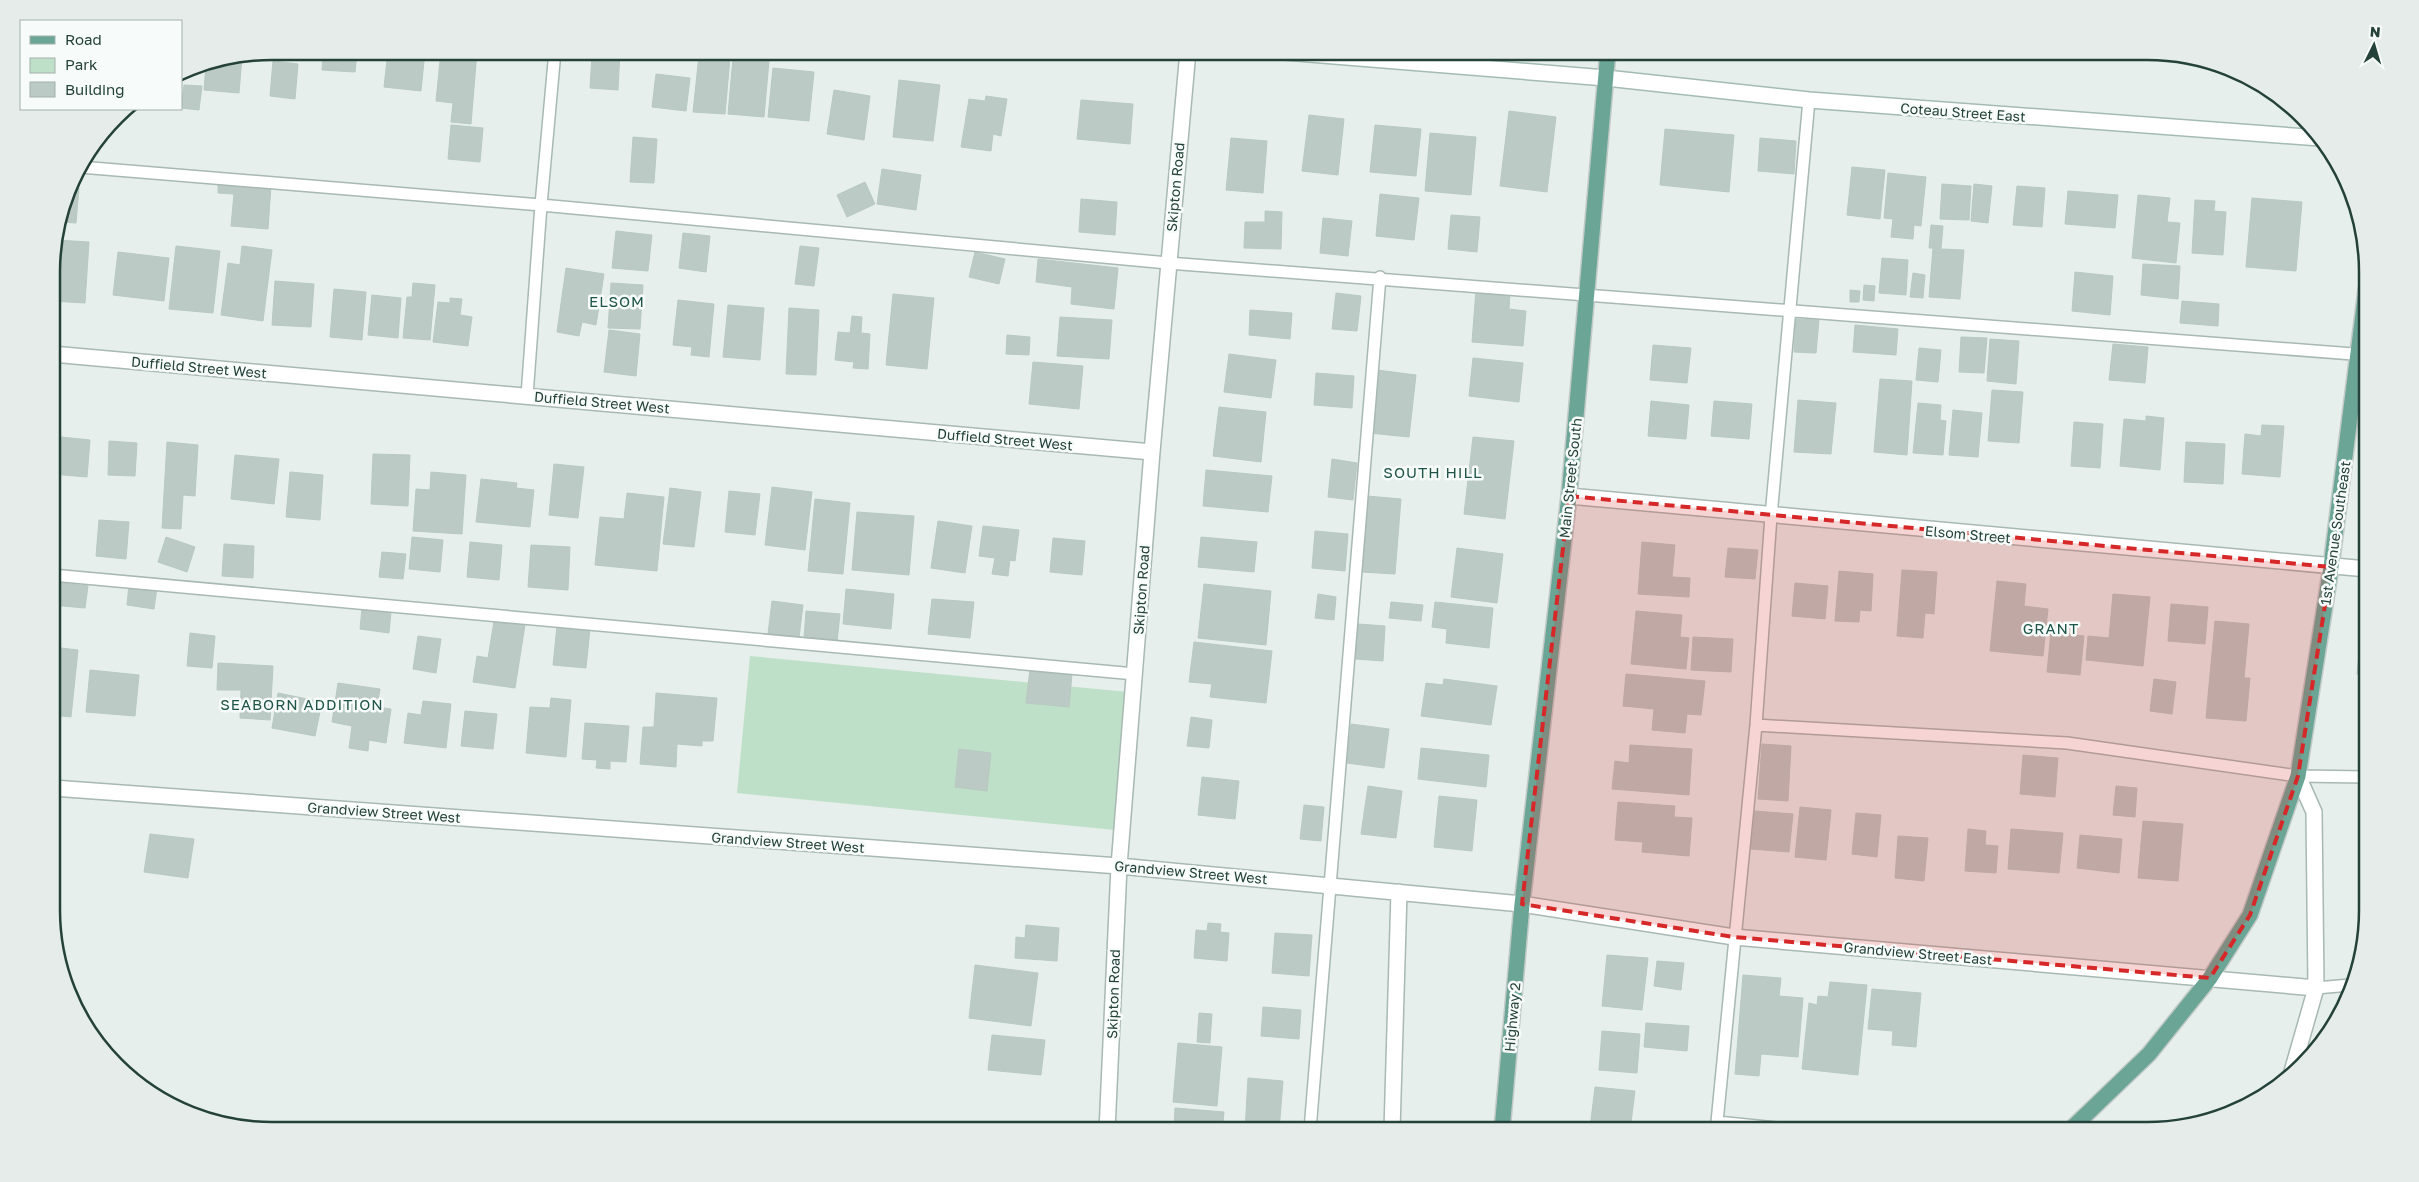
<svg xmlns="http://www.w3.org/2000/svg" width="2419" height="1182" viewBox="0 0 2419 1182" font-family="'Golos Text',sans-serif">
<rect width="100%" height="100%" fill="#e6efeb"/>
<path fill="#bfe0c8" d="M 750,656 L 1128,692 L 1115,830 L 737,793 Z"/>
<path fill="#bbcac4" stroke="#b8c9c2" d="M 323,51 L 357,51 L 355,72 L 322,70 Z
M 388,51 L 425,51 L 421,91 L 384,87 Z
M 441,51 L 477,51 L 471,124 L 451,122 L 453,103 L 436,101 Z
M 575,51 L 620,51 L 618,90 L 590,88 L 592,56 L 574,54 Z
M 699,55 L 730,58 L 725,114 L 693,112 Z
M 242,57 L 239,93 L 204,90 L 206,64 Z
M 733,58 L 769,61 L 764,117 L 728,114 Z
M 273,61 L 298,64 L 295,99 L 270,96 Z
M 773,68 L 814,72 L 809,121 L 768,117 Z
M 656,74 L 690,78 L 686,111 L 652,107 Z
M 899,80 L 940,85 L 933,141 L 893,137 Z
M 184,85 L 202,86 L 199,110 L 181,108 Z
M 834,90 L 870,96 L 864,140 L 827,134 Z
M 986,96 L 1007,99 L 1001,136 L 993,134 L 991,151 L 961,147 L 969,99 L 985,101 Z
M 1081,100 L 1133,104 L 1130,144 L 1077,139 Z
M 1509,111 L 1556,117 L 1547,192 L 1500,186 Z
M 1309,115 L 1344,119 L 1338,175 L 1302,171 Z
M 451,125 L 483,128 L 480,162 L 448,159 Z
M 1375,125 L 1421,129 L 1416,176 L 1370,172 Z
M 1665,129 L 1734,135 L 1729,192 L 1660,185 Z
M 1430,133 L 1476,137 L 1471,195 L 1425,191 Z
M 633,137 L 657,139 L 654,183 L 630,182 Z
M 1231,138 L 1267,141 L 1263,193 L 1226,190 Z
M 1760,138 L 1796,141 L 1794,174 L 1758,171 Z
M 1852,167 L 1885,170 L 1880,219 L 1847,215 Z
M 882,169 L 921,175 L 916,210 L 877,204 Z
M 1888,173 L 1926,177 L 1921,226 L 1914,225 L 1913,239 L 1891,237 L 1893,219 L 1884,218 Z
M 218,182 L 271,186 L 268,229 L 231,226 L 234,194 L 218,193 Z
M 865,182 L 875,204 L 847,217 L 837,195 Z
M 1942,184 L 1971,186 L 1969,220 L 1940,219 Z
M 1974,184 L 1992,186 L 1988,223 L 1971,221 Z
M 2017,186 L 2045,188 L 2042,227 L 2013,225 Z
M 71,187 L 79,188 L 76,223 L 61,222 Z
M 2068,191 L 2118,195 L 2115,228 L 2065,224 Z
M 1380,194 L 1419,198 L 1414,240 L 1376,236 Z
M 2138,195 L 2170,198 L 2167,222 L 2180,223 L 2176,263 L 2132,258 Z
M 2252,198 L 2302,202 L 2296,271 L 2246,267 Z
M 1081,199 L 1117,202 L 1115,235 L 1079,232 Z
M 2195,200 L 2215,201 L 2214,211 L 2226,212 L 2223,255 L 2192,253 Z
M 1265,211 L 1282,212 L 1281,249 L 1244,248 L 1245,222 L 1265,222 Z
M 1451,215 L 1480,217 L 1477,252 L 1448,249 Z
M 1323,218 L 1352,221 L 1348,256 L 1320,253 Z
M 1931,225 L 1943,226 L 1941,249 L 1964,250 L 1960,299 L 1929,297 L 1933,248 L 1929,248 Z
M 616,231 L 652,235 L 648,271 L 612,268 Z
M 683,233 L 710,236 L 706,272 L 679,268 Z
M 56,240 L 89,242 L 85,303 L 52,301 L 52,258 Z
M 176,246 L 220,251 L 213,313 L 169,309 Z
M 242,246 L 272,250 L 263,321 L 221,315 L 228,263 L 240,265 Z
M 800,246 L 819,248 L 814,286 L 795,284 Z
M 118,252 L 169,258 L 164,301 L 113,295 Z
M 975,252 L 1005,259 L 999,284 L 969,277 Z
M 1882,258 L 1908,260 L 1906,295 L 1879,293 Z
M 1038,259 L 1118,268 L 1114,309 L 1071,304 L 1072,287 L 1036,282 Z
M 2143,264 L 2180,266 L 2178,299 L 2141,295 Z
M 566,268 L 604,274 L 596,325 L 582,322 L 579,336 L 557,332 Z
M 2075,272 L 2113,276 L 2110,315 L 2072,311 Z
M 1913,273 L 1925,275 L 1923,298 L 1910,297 Z
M 275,281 L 314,284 L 311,327 L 272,325 Z
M 413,283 L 435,285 L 430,340 L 403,338 L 407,297 L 412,297 Z
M 611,283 L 643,285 L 640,329 L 608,328 Z
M 1864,285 L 1875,286 L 1874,301 L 1863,300 Z
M 334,289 L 366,292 L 362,340 L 330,337 Z
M 1476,290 L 1510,293 L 1509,309 L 1526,311 L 1523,346 L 1472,342 Z
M 1850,290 L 1860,291 L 1859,302 L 1850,302 Z
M 1336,293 L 1361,296 L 1357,331 L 1332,329 Z
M 893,294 L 934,298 L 927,369 L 886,365 Z
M 372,295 L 401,298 L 398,338 L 368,335 Z
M 450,298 L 462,299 L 460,315 L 472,317 L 468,346 L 433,342 L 438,302 L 450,303 Z
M 678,300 L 714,304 L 709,357 L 691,355 L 692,347 L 673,345 Z
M 2182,301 L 2219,304 L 2218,326 L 2180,323 Z
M 728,305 L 764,308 L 760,360 L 723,357 Z
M 789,308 L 819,310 L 816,375 L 786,374 Z
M 1250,310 L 1292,313 L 1290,339 L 1249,335 Z
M 852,316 L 862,317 L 861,333 L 870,334 L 868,369 L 853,368 L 854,362 L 835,360 L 838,332 L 850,333 Z
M 1060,317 L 1112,320 L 1109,359 L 1057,356 Z
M 1796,319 L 1819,320 L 1816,353 L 1794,352 Z
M 1855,325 L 1898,329 L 1896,355 L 1853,352 Z
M 609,330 L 640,334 L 636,376 L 604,372 Z
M 1007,335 L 1030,337 L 1029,355 L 1006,354 Z
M 1961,337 L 1987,338 L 1984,373 L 1959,372 Z
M 1990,339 L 2019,341 L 2016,384 L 1987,381 Z
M 2113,344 L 2148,347 L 2145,383 L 2109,380 Z
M 1653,345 L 1691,348 L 1687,383 L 1650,380 Z
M 1919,348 L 1941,350 L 1938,382 L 1916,380 Z
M 1229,354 L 1276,360 L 1271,398 L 1224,392 Z
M 1473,358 L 1523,363 L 1519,402 L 1469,396 Z
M 1033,362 L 1083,366 L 1079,409 L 1029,404 Z
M 1377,370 L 1416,375 L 1409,437 L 1369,433 Z
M 1316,373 L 1354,376 L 1352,408 L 1314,405 Z
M 1880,379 L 1912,381 L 1907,455 L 1874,452 Z
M 1992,390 L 2023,392 L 2019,443 L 1988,441 Z
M 1798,400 L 1836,403 L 1831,454 L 1794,452 Z
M 1651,401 L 1689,405 L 1686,439 L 1648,436 Z
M 1714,401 L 1752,404 L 1749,439 L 1711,436 Z
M 1918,403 L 1941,405 L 1940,420 L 1946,421 L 1943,455 L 1913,453 Z
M 1219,407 L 1266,412 L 1261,462 L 1213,456 Z
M 1953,410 L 1982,413 L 1978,457 L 1949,455 Z
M 2146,416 L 2164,418 L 2160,470 L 2120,466 L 2124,419 L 2146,421 Z
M 2074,422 L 2103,424 L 2100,468 L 2071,466 Z
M 2262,425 L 2284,426 L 2280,477 L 2242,474 L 2245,434 L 2261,436 Z
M 52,436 L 90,440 L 87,477 L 52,474 Z
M 1473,437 L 1514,441 L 1505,519 L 1464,514 Z
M 109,441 L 137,443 L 135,476 L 108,475 Z
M 167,442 L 198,445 L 195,496 L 183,495 L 181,529 L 162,528 Z
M 2186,442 L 2225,444 L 2223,484 L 2184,482 Z
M 373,454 L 410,455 L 408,506 L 371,504 Z
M 235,455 L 279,459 L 274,504 L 231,499 Z
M 1332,459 L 1357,463 L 1353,500 L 1328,497 Z
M 554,464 L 584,467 L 578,518 L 549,515 Z
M 1206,470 L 1272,476 L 1268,512 L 1203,506 Z
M 290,472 L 323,475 L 320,520 L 286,517 Z
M 431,472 L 466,475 L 462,534 L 413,531 L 416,489 L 430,490 Z
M 481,479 L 517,483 L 516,488 L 534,490 L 530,527 L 476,522 Z
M 772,487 L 812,492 L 805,550 L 765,545 Z
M 670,488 L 701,492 L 694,547 L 663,544 Z
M 729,491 L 760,494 L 755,535 L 725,532 Z
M 627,493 L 664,497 L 657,571 L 595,565 L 600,517 L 624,519 Z
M 1367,496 L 1401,499 L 1395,574 L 1361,572 Z
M 815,499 L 850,503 L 843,574 L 808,571 Z
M 857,512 L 914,516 L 909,575 L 852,570 Z
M 99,520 L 129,522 L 126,559 L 96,556 Z
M 938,521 L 972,526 L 965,573 L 931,568 Z
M 983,526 L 1019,530 L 1015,561 L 1010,560 L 1008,576 L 992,574 L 995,558 L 979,556 Z
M 1315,531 L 1348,534 L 1345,571 L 1312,568 Z
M 166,537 L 195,547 L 187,572 L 158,562 Z
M 412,537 L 443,540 L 440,572 L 409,569 Z
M 1201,537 L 1257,542 L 1254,572 L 1198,567 Z
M 1053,538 L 1085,541 L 1082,575 L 1050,572 Z
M 470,542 L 502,545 L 499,580 L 467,577 Z
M 1642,542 L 1675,545 L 1672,577 L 1690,578 L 1689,597 L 1638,594 Z
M 224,544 L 254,546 L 253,578 L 222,576 Z
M 531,545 L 570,547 L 568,590 L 528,587 Z
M 1457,548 L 1503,554 L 1497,603 L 1451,597 Z
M 1728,548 L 1758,550 L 1755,579 L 1725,577 Z
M 382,552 L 406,554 L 403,579 L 379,577 Z
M 1902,570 L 1937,572 L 1934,614 L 1925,613 L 1923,638 L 1897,636 Z
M 1839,571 L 1873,574 L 1871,611 L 1860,610 L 1859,622 L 1835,621 Z
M 1997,581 L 2026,584 L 2024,606 L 2048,609 L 2043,656 L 1990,651 Z
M 52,582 L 88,586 L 85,608 L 52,605 Z
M 1795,583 L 1828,586 L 1825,619 L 1792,616 Z
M 129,584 L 157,587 L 154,609 L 127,605 Z
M 1204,584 L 1271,591 L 1266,645 L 1198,638 Z
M 846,589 L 894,594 L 891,629 L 843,624 Z
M 1318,594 L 1336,597 L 1334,620 L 1315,618 Z
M 2113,594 L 2150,597 L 2143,666 L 2086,660 L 2088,636 L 2109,638 Z
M 932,599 L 974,602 L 970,638 L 928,634 Z
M 772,601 L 803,605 L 799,638 L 768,634 Z
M 1391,602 L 1423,605 L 1421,621 L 1389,618 Z
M 1435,602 L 1493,608 L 1489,648 L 1446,643 L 1447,629 L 1432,627 Z
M 2171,604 L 2208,607 L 2205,644 L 2168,641 Z
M 362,608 L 391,612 L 389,633 L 360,629 Z
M 806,611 L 840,614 L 837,642 L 804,638 Z
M 1636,611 L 1682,615 L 1680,637 L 1689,638 L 1686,669 L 1631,664 Z
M 494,621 L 525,625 L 515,688 L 473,682 L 477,656 L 488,658 Z
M 2215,621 L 2249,624 L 2244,678 L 2250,678 L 2246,721 L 2206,718 Z
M 1358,624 L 1385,626 L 1383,661 L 1356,659 Z
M 557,626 L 590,629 L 586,668 L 553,665 Z
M 2051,632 L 2084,636 L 2080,675 L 2047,672 Z
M 190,633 L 215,636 L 212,668 L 187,666 Z
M 2361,633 L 2367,634 L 2367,675 L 2357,674 Z
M 418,636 L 441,639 L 436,673 L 413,669 Z
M 1693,637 L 1733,639 L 1731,672 L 1691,670 Z
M 1194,642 L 1272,651 L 1266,703 L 1210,697 L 1212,684 L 1189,682 Z
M 53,647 L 78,650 L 71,717 L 53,715 Z
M 218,663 L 273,666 L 270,720 L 240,718 L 241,690 L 217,690 Z
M 1030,669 L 1072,674 L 1069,707 L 1026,703 Z
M 90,670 L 139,675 L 135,716 L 86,712 Z
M 1626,674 L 1705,681 L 1701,715 L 1687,714 L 1685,733 L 1652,730 L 1654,709 L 1623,706 Z
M 1444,679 L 1497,686 L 1491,725 L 1421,716 L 1426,683 L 1443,685 Z
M 2154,679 L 2176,682 L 2172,714 L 2150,711 Z
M 338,683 L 380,689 L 377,707 L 391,709 L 386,743 L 369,740 L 368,751 L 349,748 L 352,726 L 332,722 Z
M 278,693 L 322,702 L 315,736 L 272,728 Z
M 656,693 L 717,698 L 713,741 L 702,741 L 702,746 L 677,744 L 676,767 L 640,764 L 643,727 L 654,727 Z
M 551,698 L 571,700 L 566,757 L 526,753 L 530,707 L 550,708 Z
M 423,701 L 451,704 L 446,748 L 404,743 L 408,713 L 421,715 Z
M 465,711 L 497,714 L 493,749 L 461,746 Z
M 1191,717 L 1212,720 L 1209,748 L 1187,746 Z
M 585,723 L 629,726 L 626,762 L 610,761 L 610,769 L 596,768 L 597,760 L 582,759 Z
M 1351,724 L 1389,729 L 1384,768 L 1347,763 Z
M 1762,744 L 1791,746 L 1788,801 L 1758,799 Z
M 1630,745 L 1692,749 L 1689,795 L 1612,789 L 1615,761 L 1629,763 Z
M 1421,748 L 1489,755 L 1486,787 L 1418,779 Z
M 959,749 L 991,753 L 987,791 L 955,787 Z
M 2023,755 L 2058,758 L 2055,797 L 2020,794 Z
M 1202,777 L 1239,781 L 1235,819 L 1198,815 Z
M 1368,786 L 1402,791 L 1396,838 L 1361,834 Z
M 2116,786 L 2137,788 L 2135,817 L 2113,815 Z
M 2364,795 L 2367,796 L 2368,829 L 2361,828 Z
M 1439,796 L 1477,800 L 1472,851 L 1434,847 Z
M 1618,802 L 1675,806 L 1674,817 L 1692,818 L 1689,856 L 1642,852 L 1643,842 L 1615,840 Z
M 1304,805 L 1324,807 L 1321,841 L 1300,839 Z
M 1800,807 L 1831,810 L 1826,860 L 1795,857 Z
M 1755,811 L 1793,814 L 1789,852 L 1751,849 Z
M 1856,813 L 1881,815 L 1877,857 L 1852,854 Z
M 2143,821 L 2183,824 L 2178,881 L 2138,878 Z
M 1968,829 L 1986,831 L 1985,845 L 1998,846 L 1996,873 L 1965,871 Z
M 2011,829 L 2063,833 L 2059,873 L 2008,869 Z
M 150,834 L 194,839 L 188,878 L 144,872 Z
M 2080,835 L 2122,839 L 2119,873 L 2077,868 Z
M 1898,836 L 1928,838 L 1924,881 L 1895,878 Z
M 2363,859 L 2368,860 L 2368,899 L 2360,899 Z
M 1208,923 L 1221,924 L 1220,932 L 1229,933 L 1227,961 L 1194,958 L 1196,930 L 1207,931 Z
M 1026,925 L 1059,928 L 1057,961 L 1015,958 L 1016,937 L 1025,938 Z
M 1275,933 L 1312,935 L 1309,976 L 1272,973 Z
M 1607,955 L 1648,958 L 1642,1010 L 1602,1006 Z
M 1657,961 L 1684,963 L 1681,990 L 1654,986 Z
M 975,965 L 1038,973 L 1031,1026 L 969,1018 Z
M 1743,975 L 1781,978 L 1779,996 L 1803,998 L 1798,1057 L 1761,1054 L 1759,1076 L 1735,1074 Z
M 1830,982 L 1867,985 L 1858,1075 L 1802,1069 L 1809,1003 L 1817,1005 L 1818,996 L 1828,997 Z
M 1872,989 L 1921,993 L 1916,1047 L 1892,1045 L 1893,1031 L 1868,1029 Z
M 1263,1007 L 1301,1010 L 1299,1039 L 1261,1036 Z
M 1199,1013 L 1212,1014 L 1210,1043 L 1197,1042 Z
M 1646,1023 L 1689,1026 L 1687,1051 L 1644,1047 Z
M 1602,1031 L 1640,1034 L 1637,1073 L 1599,1070 Z
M 992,1035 L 1045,1040 L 1041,1075 L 988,1070 Z
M 1178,1043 L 1222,1047 L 1217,1106 L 1173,1102 Z
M 1248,1078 L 1283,1081 L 1279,1131 L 1245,1131 Z
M 1595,1087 L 1635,1091 L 1630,1130 L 1590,1128 Z
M 1175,1108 L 1224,1112 L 1222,1131 L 1174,1131 Z"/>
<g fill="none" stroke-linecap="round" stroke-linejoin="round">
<g stroke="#a8b8b2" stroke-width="14">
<path id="lane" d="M 80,167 L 541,205 L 1168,263 L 2366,355
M 527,396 L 541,205 L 555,51
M 52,575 L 1135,674
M 1756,725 L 2067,743 L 2298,776 L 2367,777
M 2316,988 L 2350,985
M 1310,1130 L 1380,277
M 1798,1130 L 1717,1122 L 1756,725 L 1771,516 L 1809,100"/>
</g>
<g stroke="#a8b8b2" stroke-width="18">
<path id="street" d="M 52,354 L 1152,452
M 1569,496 L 2367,569
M 53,788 L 1119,866 L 1522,904 L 1734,937 L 2316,988
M 2291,1075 L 2316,988 L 2314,812 L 2298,776
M 1392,1130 L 1399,892
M 1107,1131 L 1119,866 L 1152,452 L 1188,51"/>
</g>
<g stroke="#a4bbb3" stroke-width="18">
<path id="secondary" d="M 1272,51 L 1606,78 L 1809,100 L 2320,138"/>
</g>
<g stroke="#c2cac8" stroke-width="18">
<path id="primary" d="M 1502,1130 L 1522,904 L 1569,496 L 1608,51
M 2070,1130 L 2149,1054 L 2210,978 L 2250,915 L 2298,776 L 2331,567 L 2366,290"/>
</g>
<use href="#lane" stroke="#fff" stroke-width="11"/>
<use href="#street" stroke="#fff" stroke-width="15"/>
<use href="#secondary" stroke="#fff" stroke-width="15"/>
<use href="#primary" stroke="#6aa596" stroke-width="15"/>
</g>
<path fill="#d62828" fill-opacity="0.2" stroke="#d62828" stroke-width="4" stroke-dasharray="10 6" stroke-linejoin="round" d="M 1569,496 L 2331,567 L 2298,776 L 2250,915 L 2210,978 L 1734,937 L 1522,904 Z"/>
<g text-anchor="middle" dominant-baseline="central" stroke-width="5" stroke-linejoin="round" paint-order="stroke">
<g font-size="14" fill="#24423a" stroke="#f7fbf9">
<text transform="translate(1963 112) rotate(4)">Coteau Street East</text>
<text transform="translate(1175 187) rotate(-85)">Skipton Road</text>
<text transform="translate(199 367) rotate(5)">Duffield Street West</text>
<text transform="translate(602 402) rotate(5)">Duffield Street West</text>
<text transform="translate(1005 439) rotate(5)">Duffield Street West</text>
<text transform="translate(1570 478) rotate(-84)">Main Street South</text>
<text transform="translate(2335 533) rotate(-82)">1st Avenue Southeast</text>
<text transform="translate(1968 534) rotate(5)">Elsom Street</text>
<text transform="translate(1141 590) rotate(-86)">Skipton Road</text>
<text transform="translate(384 812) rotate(4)">Grandview Street West</text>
<text transform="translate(788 842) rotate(4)">Grandview Street West</text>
<text transform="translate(1191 872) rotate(5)">Grandview Street West</text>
<text transform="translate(1918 953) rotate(5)">Grandview Street East</text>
<text transform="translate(1113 994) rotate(-88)">Skipton Road</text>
<text transform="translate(1512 1017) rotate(-85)">Highway 2</text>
</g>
<g font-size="15" letter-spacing="1" fill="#1f5548" stroke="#f7fbf9">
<text x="617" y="301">ELSOM</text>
<text x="1433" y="472">SOUTH HILL</text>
<text x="2051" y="628">GRANT</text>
<text x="302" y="704">SEABORN ADDITION</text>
</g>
</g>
<path d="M0 0H2419V1182H0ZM272 60H2147A212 212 0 0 1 2359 272V910A212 212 0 0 1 2147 1122H272A212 212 0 0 1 60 910V272A212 212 0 0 1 272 60Z" fill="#e6ecea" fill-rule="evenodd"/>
<path fill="none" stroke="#24423a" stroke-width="2.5" d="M272 60H2147A212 212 0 0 1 2359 272V910A212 212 0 0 1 2147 1122H272A212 212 0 0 1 60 910V272A212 212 0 0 1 272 60Z"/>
<rect x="20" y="20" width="162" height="90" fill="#f7fbf9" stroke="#a3b1ad"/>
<rect x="30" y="36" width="25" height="8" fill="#6aa596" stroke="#a3b1ad"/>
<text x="65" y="45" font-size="15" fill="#24423a">Road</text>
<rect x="30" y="58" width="25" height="15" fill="#bfe0c8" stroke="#a3b1ad"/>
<text x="65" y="70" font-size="15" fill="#24423a">Park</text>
<rect x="30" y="82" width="25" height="15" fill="#bbcac4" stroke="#a3b1ad"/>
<text x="65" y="95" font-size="15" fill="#24423a">Building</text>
<g transform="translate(2374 45) rotate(5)" stroke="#f7fbf9" stroke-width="4" paint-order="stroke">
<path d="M0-4L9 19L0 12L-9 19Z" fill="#24423a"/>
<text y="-8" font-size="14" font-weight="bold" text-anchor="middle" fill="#24423a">N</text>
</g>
</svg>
